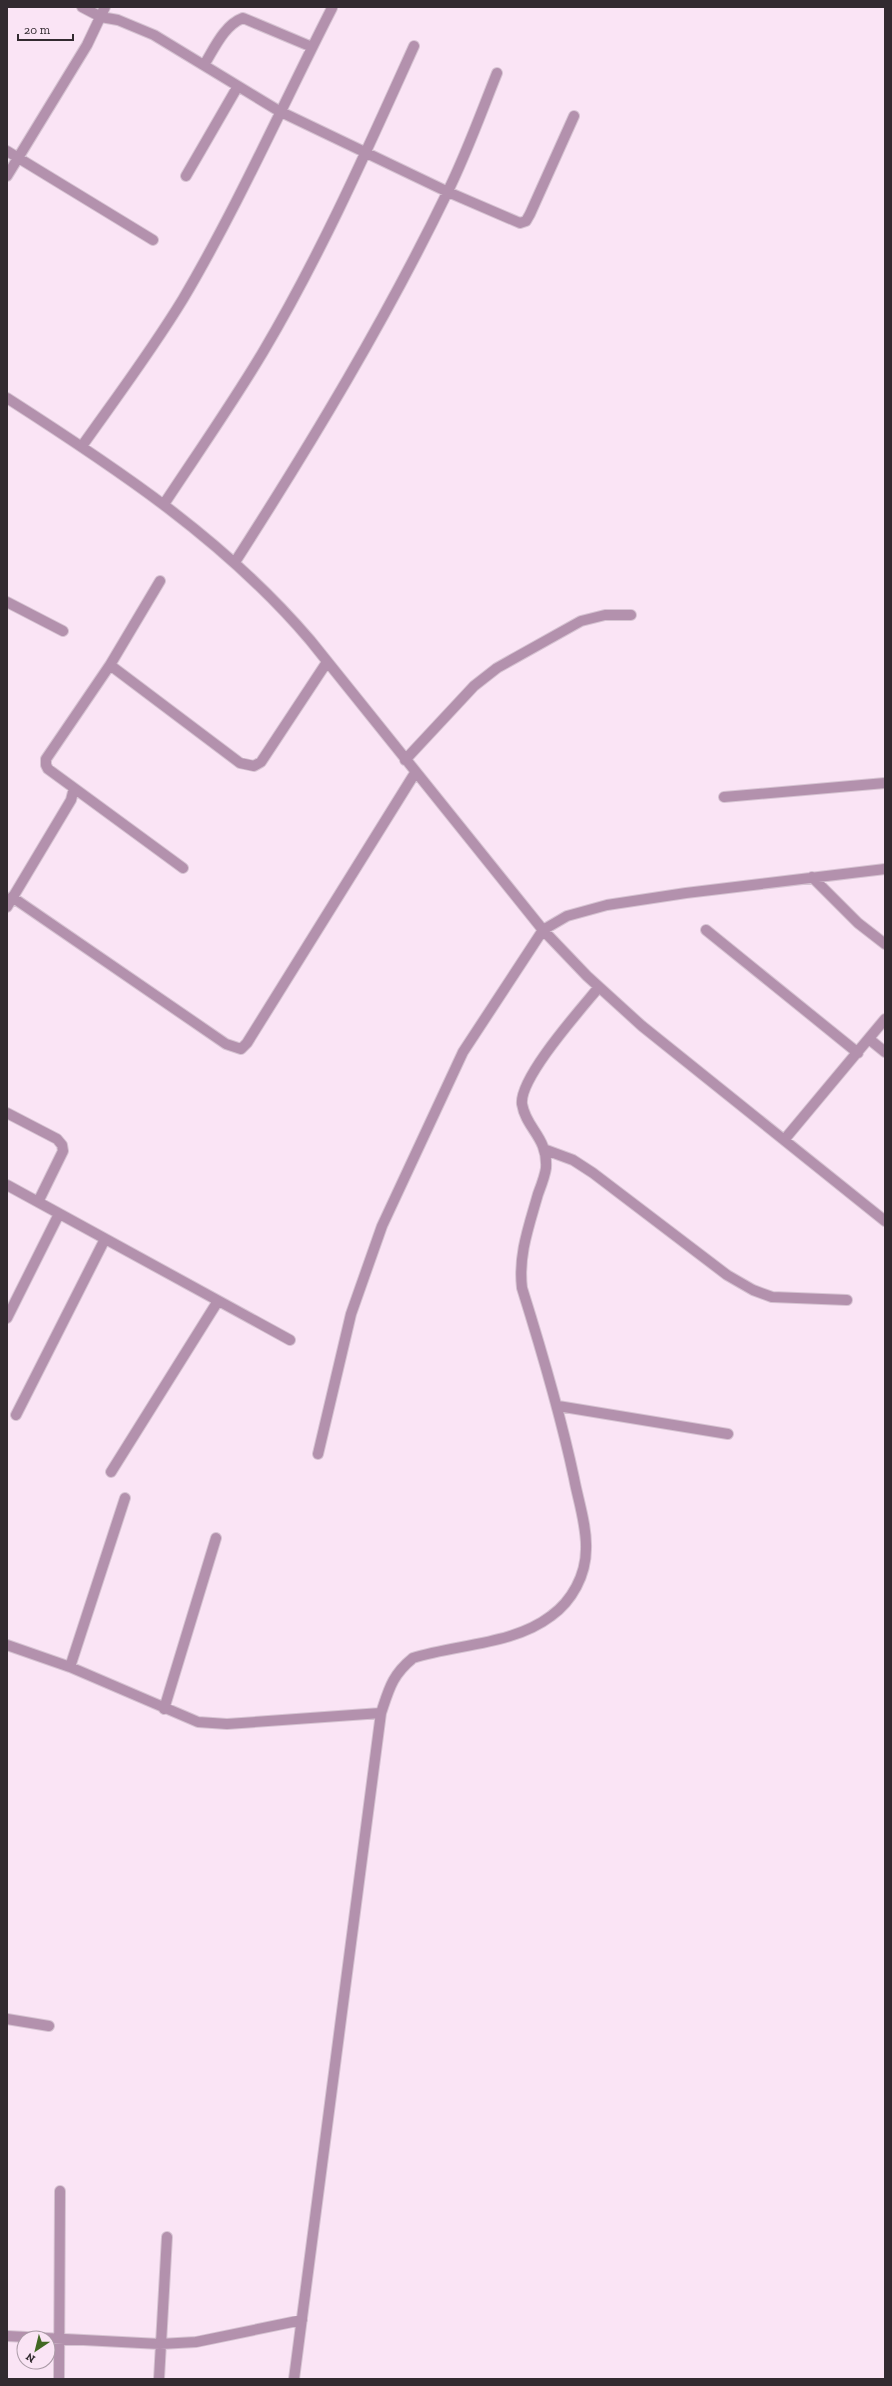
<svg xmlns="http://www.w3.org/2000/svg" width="892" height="2386" viewBox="0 0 892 2386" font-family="'Zilla Slab',serif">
<rect width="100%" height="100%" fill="#fae4f5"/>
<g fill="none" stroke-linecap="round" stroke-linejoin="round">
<g stroke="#d6c3d2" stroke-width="12">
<path id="minor" d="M 82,7 L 101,17 L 118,20 L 154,35 L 279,111 L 448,192 L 520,223 L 526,221 L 530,214 L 574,116
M 204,65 C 214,49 224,25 243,18 L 312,47
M 7,151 L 153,240
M 7,176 L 87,45 L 105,7
M 186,176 L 238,86
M 7,398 C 116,468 225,540 310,640 L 543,930 L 587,976 L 642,1026 L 885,1221
M 82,446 C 116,398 152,350 183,299 C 238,206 283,104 332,8
M 164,504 C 197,454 232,404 263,352 C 321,254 367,150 414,46
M 235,562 C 312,442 385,321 447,193 C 466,155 481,113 497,73
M 7,602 L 63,631
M 110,665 L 240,763 L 254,766 L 261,762 L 327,662
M 405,760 L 474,686 L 497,668 L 581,621 L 605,615 L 631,615
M 74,788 L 183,868
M 724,797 L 885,783
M 812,877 L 858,923 L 885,944
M 12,897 L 226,1044 L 241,1049 L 247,1043 L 415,773
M 7,907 L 71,800 L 74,788 L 48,769 L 46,765 L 46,759 L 110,665 L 160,581
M 706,930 L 858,1053
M 869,1039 L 885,1052
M 7,1113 L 57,1139 L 62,1145 L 63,1151 L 38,1202
M 784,1140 L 885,1019
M 546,1150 L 573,1160 L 593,1173 L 727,1275 L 753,1290 L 772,1297 L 847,1300
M 7,1185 L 290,1340
M 7,1318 L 59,1214
M 558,1406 L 728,1434
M 16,1415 L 105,1239
M 318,1454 L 351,1314 L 382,1226 L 463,1052 L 543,930 L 567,916 L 607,905 L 686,893 L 885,869
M 111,1472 L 218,1301
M 7,1645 L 70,1667 L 198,1722 L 227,1724 L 381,1713
M 70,1667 L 125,1498
M 164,1709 L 216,1538
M 7,2019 L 49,2026
M 7,2336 L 160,2344 L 196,2342 L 302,2320
M 59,2379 L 60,2191
M 159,2379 L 167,2237
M 294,2379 L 381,1713 C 389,1689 392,1675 413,1658 C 457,1644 513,1645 551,1616 C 572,1601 586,1575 586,1549 C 587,1526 578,1500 574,1478 C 560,1412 542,1352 522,1288 C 518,1255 529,1226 538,1194 C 541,1186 545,1176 546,1168 C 548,1137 526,1129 522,1104 C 519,1078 581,1009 599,987"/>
</g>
<use href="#minor" stroke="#b391ad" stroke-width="10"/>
</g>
<rect width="892" height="2386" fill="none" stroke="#322a30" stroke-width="16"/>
<g transform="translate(36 2350) rotate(215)"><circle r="19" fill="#fae4f5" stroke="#aa9aa6"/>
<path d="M0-3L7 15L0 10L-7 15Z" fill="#416823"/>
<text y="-6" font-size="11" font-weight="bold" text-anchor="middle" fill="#322a30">N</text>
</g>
<path d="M18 34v6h55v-6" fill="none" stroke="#322a30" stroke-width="2"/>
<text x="24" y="34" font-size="12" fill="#322a30" stroke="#fae4f5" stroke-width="3" paint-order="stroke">20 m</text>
</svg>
